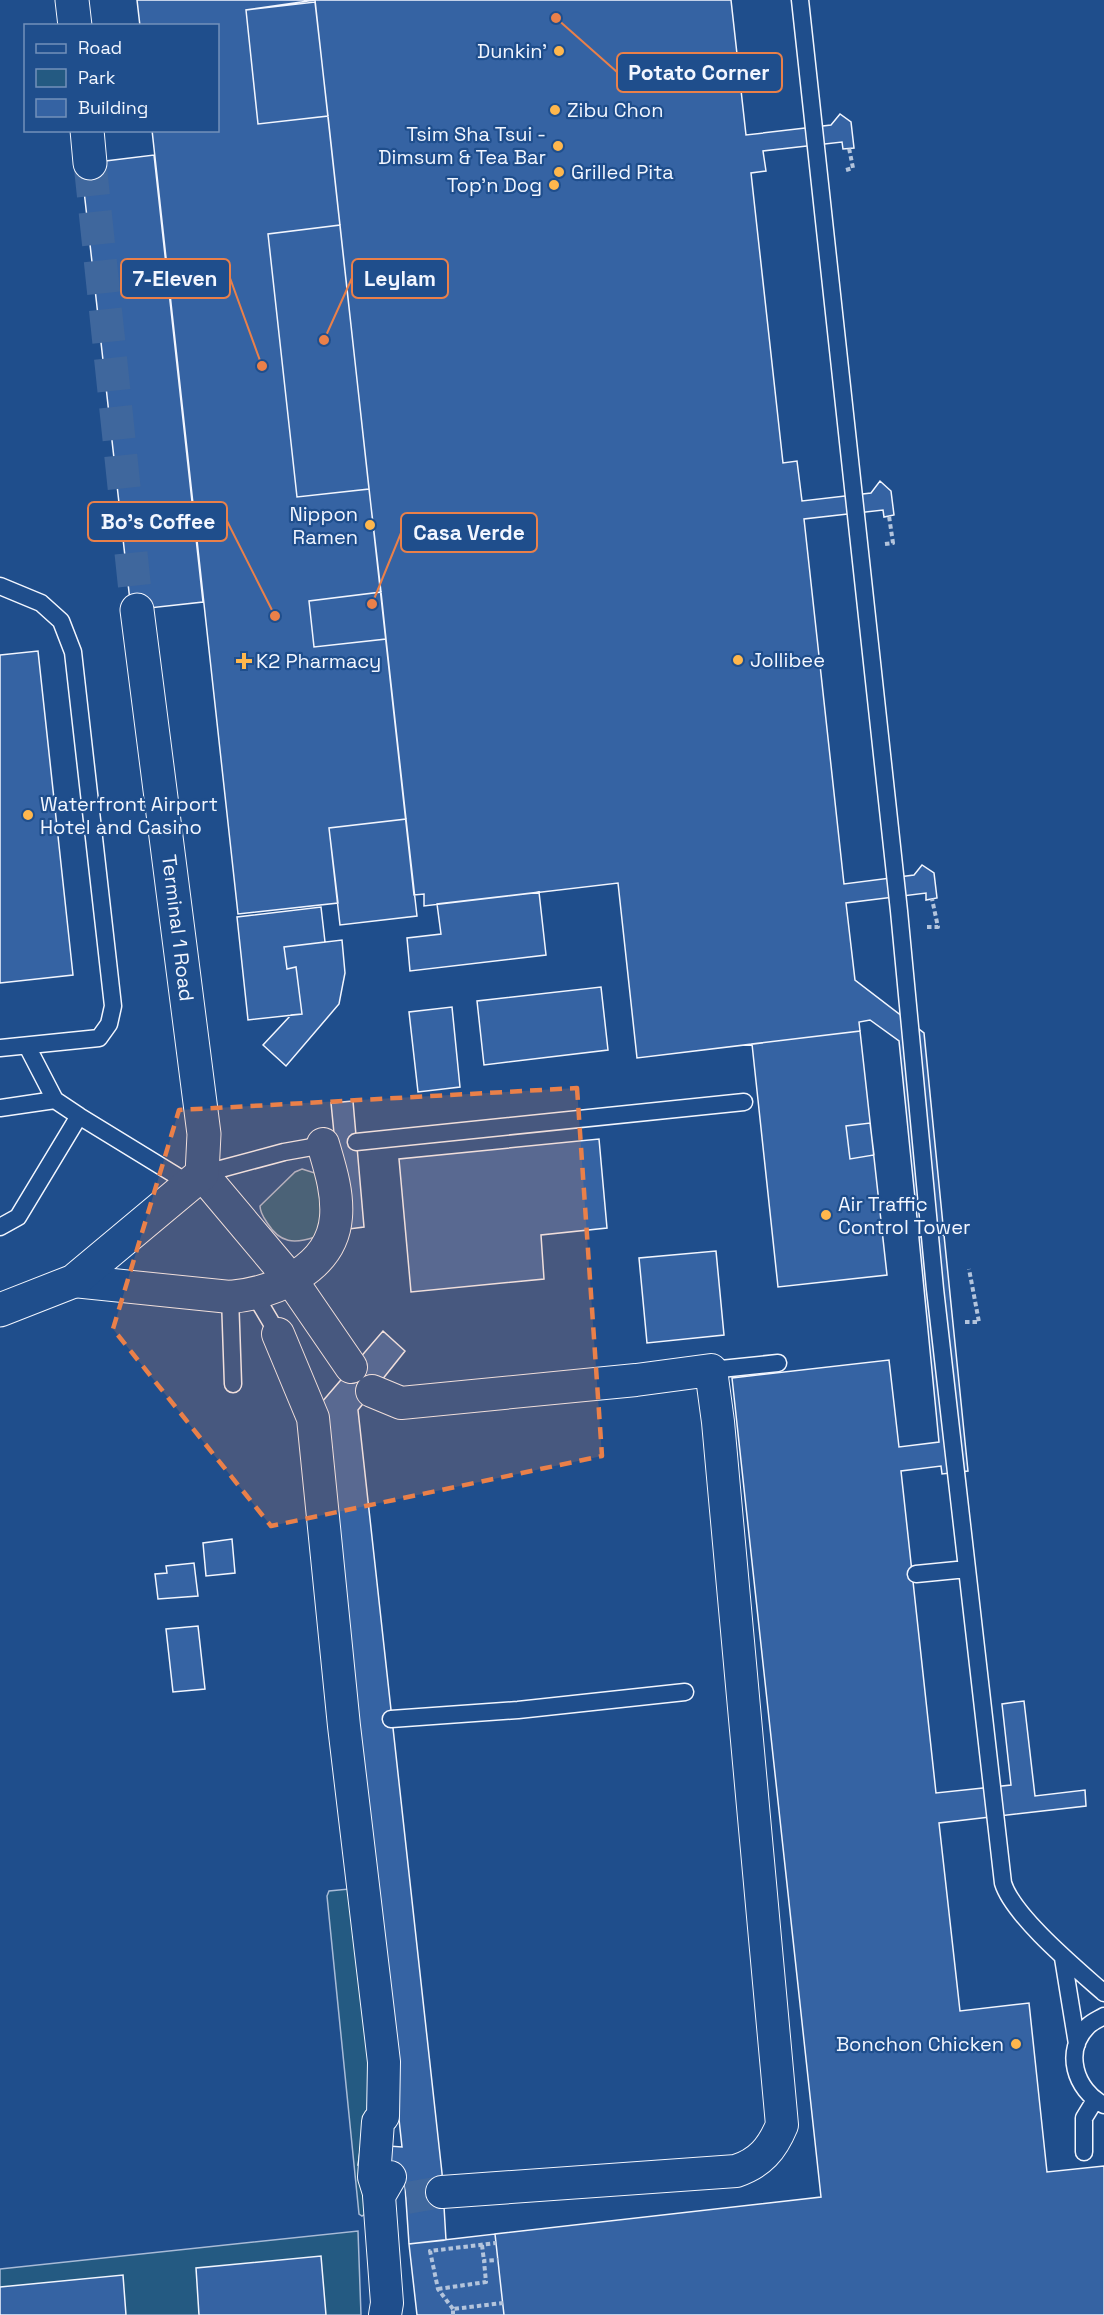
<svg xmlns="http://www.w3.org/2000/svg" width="1104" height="2315" viewBox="0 0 1104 2315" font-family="'Space Grotesk',sans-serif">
<rect width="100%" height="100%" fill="#1f4e8c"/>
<path fill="#245a82" stroke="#a8bbd7" stroke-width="1.5" d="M 302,1169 L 318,1174 L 325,1219 L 315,1237 C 294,1244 280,1243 268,1224 C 264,1218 260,1213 260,1206 L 295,1172 Z
M 349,1889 L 373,2072 L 365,2214 L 362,2216 L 359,2214 L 327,1896 L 329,1891 Z
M 358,2231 L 361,2315 L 0,2315 L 0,2269 Z"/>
<path fill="#3563a3" stroke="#f2f6ff" stroke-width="1.5" d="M 137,0 L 315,0 L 246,10 L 258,124 L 328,116 L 340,225 L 268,234 L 297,497 L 369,489 L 381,592 L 309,601 L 314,647 L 386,639 L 406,819 L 329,828 L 338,903 L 238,914 L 152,130 L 218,130 L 218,26 L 140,26 Z
M 315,0 L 731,0 L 746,135 L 831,125 L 840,114 L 851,122 L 854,148 L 843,149 L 842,142 L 763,151 L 766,171 L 751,173 L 783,463 L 797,461 L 802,501 L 871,493 L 880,481 L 891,491 L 894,515 L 884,517 L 883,510 L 804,519 L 844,884 L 914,875 L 922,865 L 934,873 L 937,898 L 926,900 L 926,893 L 846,903 L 855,980 L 924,1033 L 944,1235 L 919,1237 L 899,1041 L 870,1020 L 859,1022 L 860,1031 L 637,1058 L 618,883 L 424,906 L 424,894 L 414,895 Z
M 315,2 L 328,116 L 258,124 L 246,10 Z
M 154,155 L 203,602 L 131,610 L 81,164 Z
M 340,225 L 369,489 L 297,497 L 268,234 Z
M 381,592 L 386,639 L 314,647 L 309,601 Z
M 38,651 L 73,975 L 0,983 L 0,655 Z
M 406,819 L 417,916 L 340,925 L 329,828 Z
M 539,892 L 546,955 L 410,971 L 407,938 L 441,934 L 437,904 Z
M 321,907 L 325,942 L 284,947 L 287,969 L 296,967 L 302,1014 L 248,1020 L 237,917 Z
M 342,940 L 345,973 L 339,1004 L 286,1066 L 263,1045 L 291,1015 L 302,1014 L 296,967 L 287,969 L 284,947 Z
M 601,987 L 608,1050 L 484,1065 L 477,1001 Z
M 452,1007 L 460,1087 L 418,1092 L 409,1012 Z
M 860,1031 L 887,1275 L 778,1287 L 752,1044 Z
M 353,1101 L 364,1227 L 349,1229 L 338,1174 L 331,1103 Z
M 870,1123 L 874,1155 L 850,1159 L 846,1126 Z
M 599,1139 L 607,1228 L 541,1235 L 544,1279 L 411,1292 L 399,1159 Z
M 944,1235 L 968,1471 L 942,1474 L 941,1466 L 901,1471 L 936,1793 L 1011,1785 L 1002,1704 L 1024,1701 L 1035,1796 L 1085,1790 L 1086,1806 L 939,1823 L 960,2011 L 1029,2003 L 1047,2172 L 1104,2166 L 1104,2315 L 504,2315 L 495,2234 L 821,2197 L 732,1378 L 889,1360 L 899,1447 L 939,1442 L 919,1237 Z
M 716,1251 L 724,1335 L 647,1343 L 639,1258 Z
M 383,1331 L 405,1351 L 358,1410 L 442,2173 L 446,2240 L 409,2244 L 404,2171 L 358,2165 L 361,2144 L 402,2147 L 321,1403 Z
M 232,1539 L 235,1573 L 206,1576 L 203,1543 Z
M 194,1563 L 198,1596 L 158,1599 L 155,1574 L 167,1573 L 166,1566 Z
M 198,1626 L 205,1689 L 173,1692 L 166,1629 Z
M 495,2234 L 504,2315 L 417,2315 L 409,2244 Z
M 321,2256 L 326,2315 L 199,2315 L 196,2268 Z
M 123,2275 L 126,2315 L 0,2315 L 0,2287 Z"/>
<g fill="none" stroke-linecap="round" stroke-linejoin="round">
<path stroke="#3f679d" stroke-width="32" stroke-dasharray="32 16" stroke-linecap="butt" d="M 407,2198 L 442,2192"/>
<path stroke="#3f679d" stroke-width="33" stroke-dasharray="33 16" stroke-linecap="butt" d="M 90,163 L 137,610"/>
<g stroke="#f2f6ff" stroke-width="19">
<path id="lane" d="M 800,0 L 899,911 L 935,1289 L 1003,1883 C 1013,1916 1077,1969 1104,1993
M 0,586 L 41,603 L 61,621 L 73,652 L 113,1006 L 109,1024 L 99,1038 L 0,1048
M 0,1108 L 55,1100
M 79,1116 L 190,1184
M 356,1142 L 744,1102
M 202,1174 L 284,1152 L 329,1144
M 0,1227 L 18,1217 L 79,1116 L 55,1100 L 27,1046
M 255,1295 L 278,1334
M 230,1297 L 233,1384
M 711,1370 L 778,1363
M 916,1574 L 967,1569
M 391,1719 L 518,1710 L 685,1692
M 1063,1958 L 1077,2044
M 1104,2016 C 1099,2019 1092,2022 1088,2026 C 1063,2051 1075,2090 1104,2105
M 1084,2152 L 1084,2118 L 1095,2100"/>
</g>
<g stroke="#f2f6ff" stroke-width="34">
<path id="street" d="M 202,1174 L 292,1281 L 351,1367
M 74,1281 L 230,1297 C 274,1293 332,1269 336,1217 C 338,1192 330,1168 323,1144
M 278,1334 L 313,1418 L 344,1726 L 384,2062 L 383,2116 L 378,2122 L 374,2177 L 379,2193
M 372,1391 L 401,1403 L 636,1380 L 711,1370 L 718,1422 L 782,2125 C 772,2149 760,2163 736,2171 L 442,2192
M 385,2315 L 387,2303 L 379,2196 L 390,2177"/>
</g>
<g stroke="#f2f6ff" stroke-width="35">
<path id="secondary" d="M 72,0 L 75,26
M 87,130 L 90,163
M 0,1310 L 74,1281 L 202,1174 L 204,1134 L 137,610"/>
</g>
<path stroke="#b3c4dc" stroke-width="4" stroke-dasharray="4.5 3" stroke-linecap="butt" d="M 846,170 L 853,168 L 849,148
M 885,544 L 893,543 L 889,516
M 927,927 L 938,927 L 932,899
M 965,1322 L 979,1322 L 969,1269
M 482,2245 L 484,2261
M 438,2289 L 486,2282 L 484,2261 L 498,2260
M 453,2309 L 438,2289 L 430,2251 L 496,2243
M 453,2315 L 453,2309 L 503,2303"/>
<use href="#lane" stroke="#1f4e8c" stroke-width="16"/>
<use href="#street" stroke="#1f4e8c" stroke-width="32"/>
<use href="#secondary" stroke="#1f4e8c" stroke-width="33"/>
</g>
<path fill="#ea8049" fill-opacity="0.2" stroke="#ea8049" stroke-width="4.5" stroke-dasharray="12 8" stroke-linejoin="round" d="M 577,1088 L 602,1456 L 271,1526 L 113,1329 L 179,1110 Z"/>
<g fill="#ffb74d" stroke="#1f4e8c" stroke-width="2">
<circle cx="559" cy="51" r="6"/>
<circle cx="555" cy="110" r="6"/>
<circle cx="558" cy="146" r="6"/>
<circle cx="559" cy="172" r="6"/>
<circle cx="554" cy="185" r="6"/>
<circle cx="370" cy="525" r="6"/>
<circle cx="738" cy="660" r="6"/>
<path d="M241 652h6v6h6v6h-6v6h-6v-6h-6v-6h6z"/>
<circle cx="28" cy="815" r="6"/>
<circle cx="826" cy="1215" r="6"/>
<circle cx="1016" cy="2044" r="6"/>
</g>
<g text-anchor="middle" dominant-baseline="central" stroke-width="4.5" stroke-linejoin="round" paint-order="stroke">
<g font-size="20" fill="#f2f6ff" stroke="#1f4e8c" text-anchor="start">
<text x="547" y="51" text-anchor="end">Dunkin'</text>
<text x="567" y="110">Zibu Chon</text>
<text x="546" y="134" text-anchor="end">Tsim Sha Tsui -<tspan x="546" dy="23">Dimsum &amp; Tea Bar</tspan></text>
<text x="571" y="172">Grilled Pita</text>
<text x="542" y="185" text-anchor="end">Top'n Dog</text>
<text x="358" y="514" text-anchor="end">Nippon<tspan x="358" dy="23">Ramen</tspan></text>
<text x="750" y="660">Jollibee</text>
<text x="256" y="661">K2 Pharmacy</text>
<text x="40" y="804">Waterfront Airport<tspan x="40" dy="23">Hotel and Casino</tspan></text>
<text x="838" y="1204">Air Traffic<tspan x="838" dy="23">Control Tower</tspan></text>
<text x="1004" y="2044" text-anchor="end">Bonchon Chicken</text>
</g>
<g font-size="20" fill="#f2f6ff" stroke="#1f4e8c">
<text transform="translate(178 928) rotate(83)">Terminal 1 Road</text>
</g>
</g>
<path fill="none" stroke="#ea8049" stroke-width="2" d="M556 18L617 72M262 366L230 278M324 340L352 278M275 616L227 521M372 604L401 533"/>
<g fill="#ea8049" stroke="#1f4e8c" stroke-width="2">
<circle cx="556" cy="18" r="6"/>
<circle cx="262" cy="366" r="6"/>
<circle cx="324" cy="340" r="6"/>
<circle cx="275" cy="616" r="6"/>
<circle cx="372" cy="604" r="6"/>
</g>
<g fill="#1f4e8c" stroke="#ea8049" stroke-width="2">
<rect x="617" y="53" width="165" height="39" rx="6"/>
<rect x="121" y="259" width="109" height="39" rx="6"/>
<rect x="352" y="259" width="96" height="39" rx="6"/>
<rect x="88" y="502" width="139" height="39" rx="6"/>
<rect x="401" y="513" width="136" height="39" rx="6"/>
</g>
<g font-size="21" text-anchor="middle" font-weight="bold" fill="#f2f6ff">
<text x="699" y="80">Potato Corner</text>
<text x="175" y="286">7-Eleven</text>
<text x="400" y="286">Leylam</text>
<text x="158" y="529">Bo’s Coffee</text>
<text x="469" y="540">Casa Verde</text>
</g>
<rect x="24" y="24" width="195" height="108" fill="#1f4e8c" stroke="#7391ba" stroke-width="1.5"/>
<rect x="36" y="44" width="30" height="9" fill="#1f4e8c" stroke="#7391ba" stroke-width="1.5"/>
<text x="78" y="54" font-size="18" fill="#f2f6ff">Road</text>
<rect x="36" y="69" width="30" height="18" fill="#245a82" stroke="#7391ba" stroke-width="1.5"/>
<text x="78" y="84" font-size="18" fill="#f2f6ff">Park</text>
<rect x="36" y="99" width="30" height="18" fill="#3563a3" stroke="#7391ba" stroke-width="1.5"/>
<text x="78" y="114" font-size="18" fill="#f2f6ff">Building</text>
</svg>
